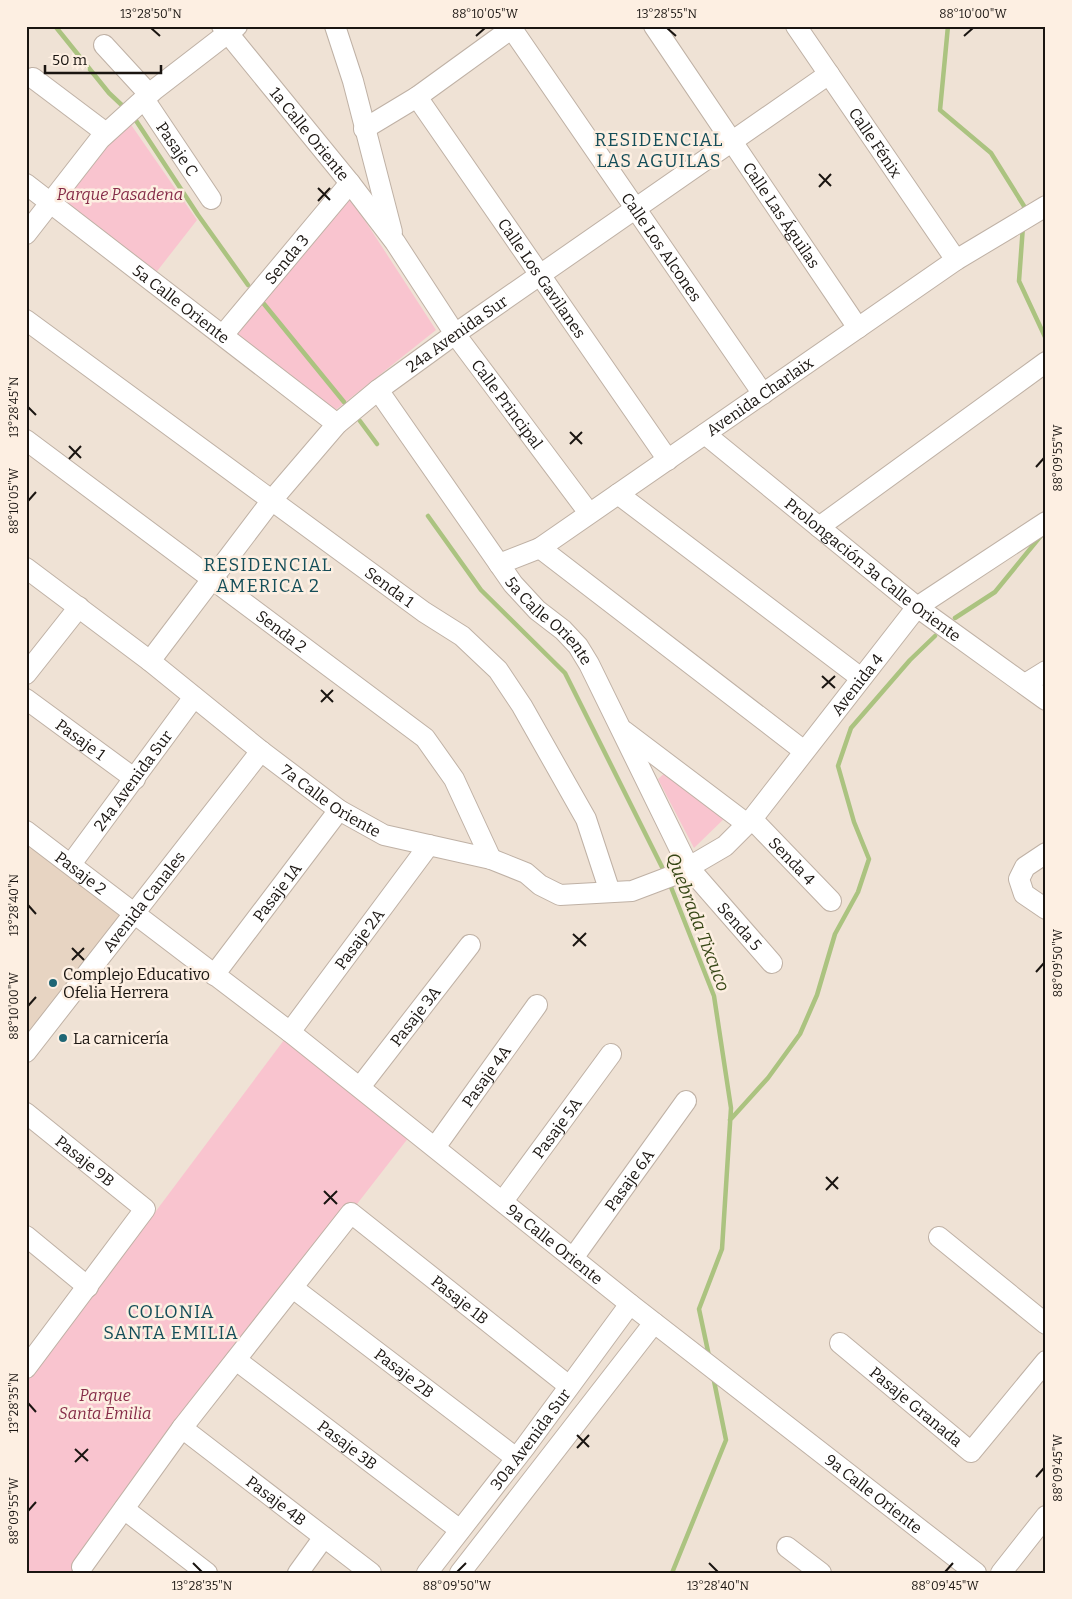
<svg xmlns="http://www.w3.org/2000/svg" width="1072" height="1599" viewBox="0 0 1072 1599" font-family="Bitter,serif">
<rect width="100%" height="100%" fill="#efe2d5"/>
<path fill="#e7d4c2" d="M 26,832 L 134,914 L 26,1052 Z"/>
<path fill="#f9c4cf" d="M 125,116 L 197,220 L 151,279 L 51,203 Z
M 349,196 L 436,330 L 333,412 L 233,334 Z
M 667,771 L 730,813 L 694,848 L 658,779 Z
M 290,1032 L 416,1128 L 257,1333 L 77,1573 L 26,1573 L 26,1378 L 147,1223 Z"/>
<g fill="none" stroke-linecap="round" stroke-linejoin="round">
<path stroke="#abc380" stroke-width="4.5" d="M 55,26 L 109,93 L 126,109
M 948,26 L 940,110 L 991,153 L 1024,206 L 1024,211
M 133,116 L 198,215 L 248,285
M 1023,226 L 1019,281 L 1046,339
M 264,304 L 344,402
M 360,421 L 377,444
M 428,516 L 481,590 L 565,673 L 665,873
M 955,618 L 995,592 L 1044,532
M 669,882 L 714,996 L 731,1108 L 722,1249 L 699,1309 L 709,1356
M 730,1120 L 768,1078 L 800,1034 L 817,995 L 835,934 L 858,892 L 869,859 L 854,822 L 838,766 L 851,728 L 910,660 L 935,636
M 672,1573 L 726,1440 L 713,1376"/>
<g stroke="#bfb1a5" stroke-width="22">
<g id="minor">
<path id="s1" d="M 222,26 L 350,183 L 395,242 L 455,334 L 589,513"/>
<path d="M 335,26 L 353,81 L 392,232"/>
<path id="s2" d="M 510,26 L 763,394"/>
<path id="s3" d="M 654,26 L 858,328"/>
<path id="s4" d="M 796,26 L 956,260"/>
<path d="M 104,45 L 149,94"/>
<path d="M 33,78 L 106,133"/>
<path id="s5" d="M 417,97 L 668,460"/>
<path id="s6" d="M 144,99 L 211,199"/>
<path d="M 364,129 L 417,97 L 515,26"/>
<path id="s7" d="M 26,184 L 337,424"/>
<path d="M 26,234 L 100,139 L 154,90 L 237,26"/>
<path id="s8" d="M 26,320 L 424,612 L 462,636 L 498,670 L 522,706 L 586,819 L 610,892"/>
<path id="s9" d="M 223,335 L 350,183"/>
<path id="s10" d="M 378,390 L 513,584 L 537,610 L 563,630 L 578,646 L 589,664 L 689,868 L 772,963"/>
<path id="s11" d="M 705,434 L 917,607 L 1046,700"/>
<path id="s12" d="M 26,440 L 425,738 L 454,779 L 491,859"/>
<path d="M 618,494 L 861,678"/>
<path d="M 819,527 L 1046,362"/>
<path d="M 540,548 L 804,751"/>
<path id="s13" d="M 499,564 L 540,548 L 956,260 L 1046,206"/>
<path id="s14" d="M 26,568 L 150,661 L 261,751 L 339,810 L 384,835 L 491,859 L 526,873 L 540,885 L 560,895 L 632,891 L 677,874 L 725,846 L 752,819 L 917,607 L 1046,522"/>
<path id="s15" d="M 150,661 L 272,500 L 337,424 L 378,390 L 455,334 L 829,74"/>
<path d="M 26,674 L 79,607"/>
<path d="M 1025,684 L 1046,671"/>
<path id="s16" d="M 26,699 L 135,779"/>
<path d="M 624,731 L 747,824"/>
<path id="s17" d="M 752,819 L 831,901"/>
<path id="s18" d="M 26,831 L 290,1032 L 630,1304 L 976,1573"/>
<path d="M 1046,853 L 1025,867 L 1019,879 L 1024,894 L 1046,909"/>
<path id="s19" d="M 71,864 L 194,697"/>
<path id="s20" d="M 214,975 L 339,810"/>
<path id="s21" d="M 290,1032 L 429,845"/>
<path id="s22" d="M 26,1052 L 261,751"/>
<path id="s23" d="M 360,1087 L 470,945"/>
<path id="s24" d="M 26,1113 L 145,1209 L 26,1368"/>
<path id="s25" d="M 436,1146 L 537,1005"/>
<path id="s26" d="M 503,1201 L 611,1054"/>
<path d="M 26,1236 L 88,1287"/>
<path d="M 939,1237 L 1046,1324"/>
<path id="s27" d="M 573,1258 L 686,1101"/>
<path id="s28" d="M 293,1288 L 516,1458"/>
<path id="s29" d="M 840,1343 L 971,1452 L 1046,1361"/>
<path id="s30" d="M 236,1360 L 460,1530"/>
<path id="s31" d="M 182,1428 L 371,1573"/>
<path d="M 124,1509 L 207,1573"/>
<path d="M 787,1547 L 821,1573"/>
<path id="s32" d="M 82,1567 L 182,1428 L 351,1213 L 569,1386"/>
<path d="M 298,1573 L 324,1537"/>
<path id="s33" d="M 427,1573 L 525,1447 L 630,1304"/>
<path d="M 460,1573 L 654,1323"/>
<path d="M 1001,1573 L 1046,1516"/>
</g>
</g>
<use href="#minor" stroke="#fff" stroke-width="20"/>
</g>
<path fill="none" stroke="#1a1511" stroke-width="2" d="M 151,28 L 160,36M 667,28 L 676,36M 476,36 L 485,28M 964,36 L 973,28M 819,174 L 831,186M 819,187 L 831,174M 318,188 L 330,200M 318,201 L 330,188M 28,407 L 36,415M 570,432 L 582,444M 570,444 L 582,432M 69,446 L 81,458M 69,459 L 81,446M 1036,467 L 1044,458M 28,501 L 36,492M 822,676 L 835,688M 822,688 L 835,676M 321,690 L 333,702M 321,702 L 333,690M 28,905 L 36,914M 573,934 L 586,946M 573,946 L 586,933M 72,948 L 84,960M 72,960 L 84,948M 1036,972 L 1044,963M 28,1006 L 36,997M 826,1177 L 838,1189M 826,1190 L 838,1177M 324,1191 L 337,1204M 324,1204 L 337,1191M 28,1403 L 36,1412M 577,1435 L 589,1447M 577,1448 L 589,1435M 75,1449 L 88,1461M 75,1462 L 88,1449M 1036,1477 L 1044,1468M 28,1511 L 36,1502M 193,1563 L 202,1572M 709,1563 L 718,1572M 457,1572 L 466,1563M 945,1572 L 953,1563"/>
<g fill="#1f6675" stroke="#fdefe2" stroke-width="2">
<circle cx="53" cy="983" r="5"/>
<circle cx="63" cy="1038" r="5"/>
</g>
<g text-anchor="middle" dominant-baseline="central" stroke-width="5" stroke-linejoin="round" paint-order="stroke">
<g font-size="16" fill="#1a1511" stroke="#fdefe2">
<text stroke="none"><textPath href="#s1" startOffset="139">1a Calle Oriente</textPath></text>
<text stroke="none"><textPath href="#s4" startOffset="141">Calle Fénix</textPath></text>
<text stroke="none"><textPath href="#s6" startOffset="60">Pasaje C</textPath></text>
<text stroke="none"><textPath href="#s3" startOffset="228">Calle Las Águilas</textPath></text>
<text stroke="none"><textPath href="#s2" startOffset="268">Calle Los Alcones</textPath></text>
<text stroke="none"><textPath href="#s9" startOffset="99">Senda 3</textPath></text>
<text stroke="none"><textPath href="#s5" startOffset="220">Calle Los Gavilanes</textPath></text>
<text stroke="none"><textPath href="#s7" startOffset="196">5a Calle Oriente</textPath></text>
<text stroke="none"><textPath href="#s15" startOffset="452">24a Avenida Sur</textPath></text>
<text stroke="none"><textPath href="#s13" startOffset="311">Avenida Charlaix</textPath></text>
<text stroke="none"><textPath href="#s1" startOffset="474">Calle Principal</textPath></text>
<text stroke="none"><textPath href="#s11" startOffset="216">Prolongación 3a Calle Oriente</textPath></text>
<text stroke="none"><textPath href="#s8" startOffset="451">Senda 1</textPath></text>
<text stroke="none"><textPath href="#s10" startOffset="288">5a Calle Oriente</textPath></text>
<text stroke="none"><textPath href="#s12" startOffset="319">Senda 2</textPath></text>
<text stroke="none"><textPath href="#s14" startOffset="1020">Avenida 4</textPath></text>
<text stroke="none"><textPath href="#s16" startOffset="68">Pasaje 1</textPath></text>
<text stroke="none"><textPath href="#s19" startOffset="104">24a Avenida Sur</textPath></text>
<text stroke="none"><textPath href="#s14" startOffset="384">7a Calle Oriente</textPath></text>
<text stroke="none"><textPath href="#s17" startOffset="58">Senda 4</textPath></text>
<text stroke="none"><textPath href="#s18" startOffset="69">Pasaje 2</textPath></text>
<text stroke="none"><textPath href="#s20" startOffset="104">Pasaje 1A</textPath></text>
<text stroke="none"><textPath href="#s22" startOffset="191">Avenida Canales</textPath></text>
<text stroke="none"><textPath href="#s10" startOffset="652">Senda 5</textPath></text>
<text stroke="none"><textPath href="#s21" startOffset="116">Pasaje 2A</textPath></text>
<text stroke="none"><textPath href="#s23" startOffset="90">Pasaje 3A</textPath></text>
<text stroke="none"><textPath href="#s25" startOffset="86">Pasaje 4A</textPath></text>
<text stroke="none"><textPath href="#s26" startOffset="91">Pasaje 5A</textPath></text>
<text stroke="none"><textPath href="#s24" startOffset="76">Pasaje 9B</textPath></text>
<text stroke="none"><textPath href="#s27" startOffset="96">Pasaje 6A</textPath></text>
<text stroke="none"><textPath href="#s18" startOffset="671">9a Calle Oriente</textPath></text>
<text stroke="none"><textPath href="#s32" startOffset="584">Pasaje 1B</textPath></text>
<text stroke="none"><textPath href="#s28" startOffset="140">Pasaje 2B</textPath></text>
<text stroke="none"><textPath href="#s29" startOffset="99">Pasaje Granada</textPath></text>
<text stroke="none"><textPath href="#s33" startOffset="169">30a Avenida Sur</textPath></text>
<text stroke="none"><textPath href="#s30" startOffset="140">Pasaje 3B</textPath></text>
<text stroke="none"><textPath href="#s18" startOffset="1076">9a Calle Oriente</textPath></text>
<text stroke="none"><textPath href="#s31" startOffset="119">Pasaje 4B</textPath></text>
</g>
<g font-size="16" font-style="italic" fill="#862c48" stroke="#fdefe2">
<text x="120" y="194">Parque Pasadena</text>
<text x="105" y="1395">Parque<tspan x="105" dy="18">Santa Emilia</tspan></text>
</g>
<g font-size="16" fill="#1a1511" stroke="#fdefe2" text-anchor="start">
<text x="63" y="974">Complejo Educativo<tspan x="63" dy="18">Ofelia Herrera</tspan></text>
<text x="73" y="1038">La carnicería</text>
</g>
<g font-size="18" letter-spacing="1" fill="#154e59" stroke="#fdefe2">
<text x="659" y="140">RESIDENCIAL<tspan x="659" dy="21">LAS AGUILAS</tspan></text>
<text x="268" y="565">RESIDENCIAL<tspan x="268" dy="21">AMERICA 2</tspan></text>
<text x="171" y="1312">COLONIA<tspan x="171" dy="21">SANTA EMILIA</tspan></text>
</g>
<g font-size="18" font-style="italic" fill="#364615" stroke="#fdefe2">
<text transform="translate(698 922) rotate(69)">Quebrada Tixcuco</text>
</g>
</g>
<rect width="1072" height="1599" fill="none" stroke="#fdefe2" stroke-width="55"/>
<path d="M45 65v8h116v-8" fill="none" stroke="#1a1511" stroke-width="2.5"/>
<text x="52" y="65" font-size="15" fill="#1a1511" stroke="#fdefe2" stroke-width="4" paint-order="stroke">50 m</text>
<rect x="28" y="28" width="1016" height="1544" fill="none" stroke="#1a1511" stroke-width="2"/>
<g font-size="12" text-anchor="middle" fill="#1a1511">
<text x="151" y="18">13°28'50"N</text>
<text x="485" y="18">88°10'05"W</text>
<text x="667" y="18">13°28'55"N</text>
<text x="973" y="18">88°10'00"W</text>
<text transform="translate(14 407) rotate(-90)" y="4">13°28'45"N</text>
<text transform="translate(1058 458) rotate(-90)" y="4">88°09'55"W</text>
<text transform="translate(14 501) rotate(-90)" y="4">88°10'05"W</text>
<text transform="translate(14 905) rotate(-90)" y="4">13°28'40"N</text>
<text transform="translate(1058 963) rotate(-90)" y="4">88°09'50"W</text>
<text transform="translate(14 1006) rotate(-90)" y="4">88°10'00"W</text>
<text transform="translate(14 1403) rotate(-90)" y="4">13°28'35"N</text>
<text transform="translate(1058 1468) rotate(-90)" y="4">88°09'45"W</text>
<text transform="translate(14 1511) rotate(-90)" y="4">88°09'55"W</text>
<text x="202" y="1590">13°28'35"N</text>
<text x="457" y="1590">88°09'50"W</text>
<text x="718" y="1590">13°28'40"N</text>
<text x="945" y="1590">88°09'45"W</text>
</g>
</svg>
